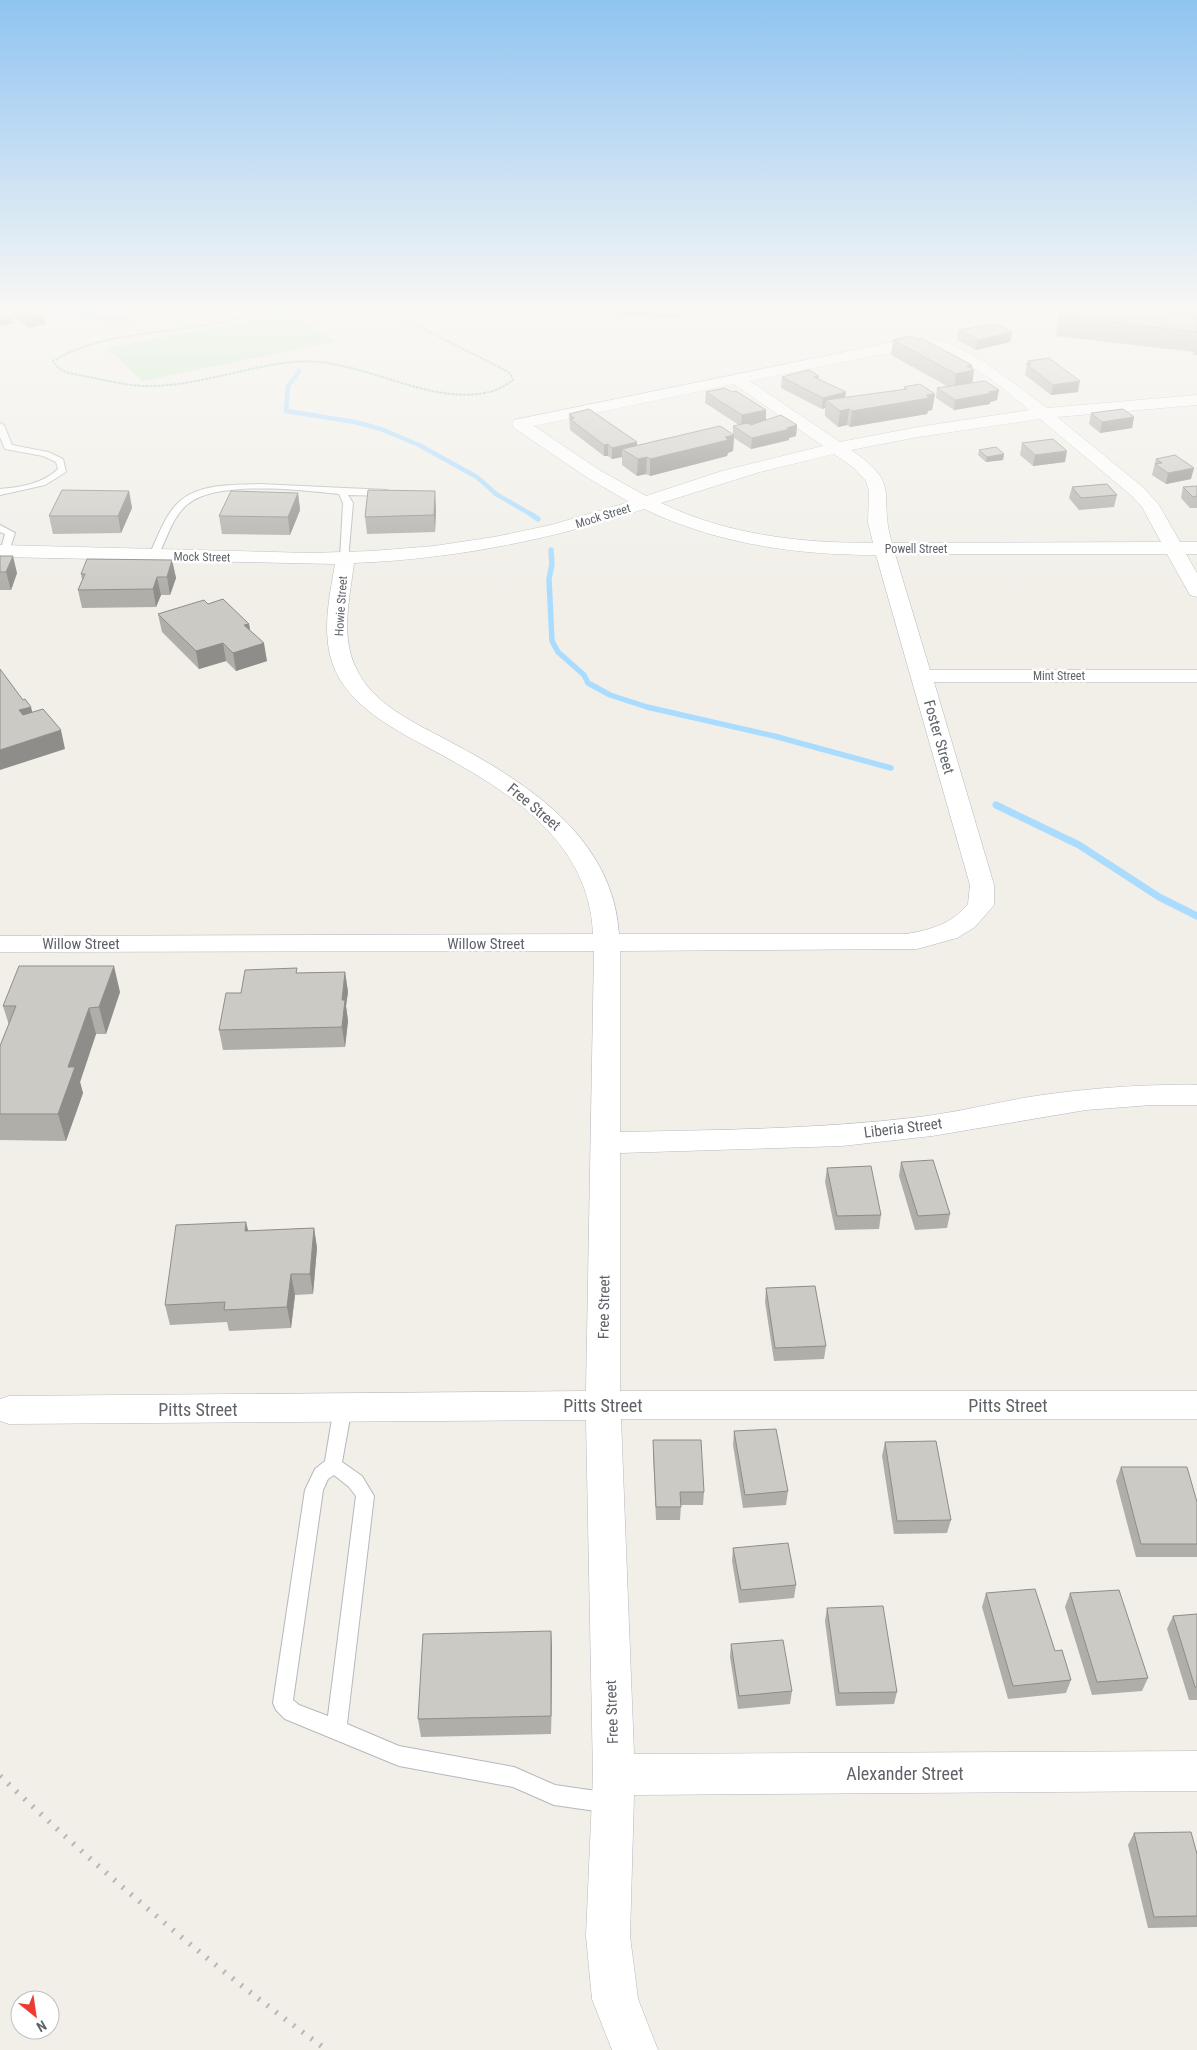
<svg xmlns="http://www.w3.org/2000/svg" width="1197" height="2050" viewBox="0 0 1197 2050" font-family="'Roboto Condensed',sans-serif">
<rect width="100%" height="100%" fill="#f1efe8"/>
<path fill="#c5e9c4" d="M 294,311 L 334,342 L 142,381 L 107,348 Z"/>
<g fill="none" stroke-linecap="round" stroke-linejoin="round">
<path stroke="#aadcff" stroke-width="4.5" d="M 57,312 L 133,321
M 299,371 L 288,386 L 286,411 L 355,422 L 381,429 L 419,445 L 477,477 L 496,494 L 534,516"/>
<path stroke="#aadcff" stroke-width="5.5" d="M 532,515 L 538,519
M 551,550 L 552,564 L 549,579 L 552,641 L 558,652 L 584,675 L 588,683 L 610,695 L 647,707 L 774,736 L 891,768"/>
<path stroke="#aadcff" stroke-width="7" d="M 996,805 L 1079,845 L 1159,897 L 1197,916"/>
<g stroke="#b5b8bc" stroke-width="2">
<path id="service" d="M 0,423 L 4,425 L 12,445 L 48,452 L 63,459 L 66,472 L 45,485 L 0,495 L 0,489 C 21,487 42,484 58,469 L 56,462 L 43,456 L 5,449 L 0,437 Z
M 260,484 L 387,490 L 391,493 L 387,496 L 348,495 L 353,503 L 348,561 L 340,559 L 343,503 L 339,494 C 302,490 217,480 188,504 C 172,516 167,540 157,557 L 149,555 C 158,537 165,514 180,501 C 200,483 235,485 260,484 Z
M 0,525 L 15,533 L 9,551 L 4,554 L 0,552 L 5,534 L 0,532 Z
M 343,1400 L 349,1402 L 352,1407 L 342,1462 L 362,1476 L 374,1496 L 347,1724 L 399,1746 L 514,1767 L 555,1785 L 610,1793 L 617,1796 L 620,1803 L 617,1810 L 610,1813 L 554,1805 L 513,1787 L 399,1766 L 285,1719 L 276,1710 L 273,1703 L 305,1490 L 315,1469 L 325,1461 L 334,1407 L 337,1402 ZM 334,1475 L 349,1487 L 356,1496 L 328,1716 L 299,1705 L 293,1700 L 323,1490 L 328,1479 Z"/>
</g>
<g stroke="#b5b8bc" stroke-width="1">
<path id="minor" d="M 918,337 L 947,342 L 985,362 L 1047,408 L 1197,395 L 1197,405 L 1057,417 L 1144,488 L 1159,505 L 1180,542 L 1197,542 L 1197,554 L 1186,554 L 1197,573 L 1197,597 L 1190,595 L 1167,554 L 895,554 L 930,670 L 1197,670 L 1197,682 L 934,682 L 994,885 L 994,905 L 975,927 L 957,938 L 917,949 L 620,951 L 620,1132 C 720,1130 820,1129 919,1117 C 960,1112 1001,1101 1042,1095 C 1094,1088 1145,1084 1197,1085 L 1197,1105 L 1152,1105 L 1086,1110 L 932,1136 L 842,1146 L 620,1153 L 620,1391 L 1197,1391 L 1197,1419 L 621,1419 L 634,1754 L 1197,1751 L 1197,1791 L 634,1795 L 630,1936 L 638,1999 L 658,2050 L 612,2050 L 592,1999 L 586,1936 L 593,1775 L 586,1420 L 9,1424 L 0,1421 L 0,1399 L 9,1396 L 586,1391 L 594,951 L 0,952 L 0,936 L 593,934 C 589,838 505,789 429,748 C 390,727 341,702 330,655 C 323,625 330,594 335,564 L 0,557 L 0,545 L 311,553 L 372,551 L 434,546 L 494,537 L 551,525 L 629,502 L 588,478 L 514,428 L 512,424 L 514,420 ZM 918,347 C 961,352 997,383 1029,410 L 918,427 L 840,442 L 750,381 ZM 734,384 L 823,446 L 722,471 L 646,496 L 601,471 L 534,426 ZM 1040,419 L 1132,496 L 1142,507 L 1161,542 L 892,543 C 877,494 904,486 851,450 L 918,437 ZM 834,454 L 854,468 L 866,481 L 869,491 L 868,522 L 873,543 C 800,543 728,535 661,503 L 760,472 ZM 644,509 C 717,544 796,555 876,555 L 970,885 L 968,904 C 952,924 930,930 906,934 L 619,934 C 613,835 523,780 443,738 C 411,721 372,703 356,668 C 340,636 350,597 354,563 C 454,559 550,540 644,509 Z"/>
</g>
<path stroke="#9dcaa8" stroke-width="2" stroke-dasharray="3 1" stroke-linecap="butt" d="M 292,308 C 259,313 227,322 194,327 C 145,335 97,335 53,361 C 60,374 76,374 89,377 C 110,381 132,387 153,386 C 200,385 245,367 292,362 C 361,355 428,409 493,391 C 500,389 507,384 513,380 L 510,373 L 499,367 L 398,316 L 376,308"/>
<use href="#service" fill="#fff" fill-rule="evenodd"/>
<use href="#minor" fill="#fff" fill-rule="evenodd"/>
<path stroke="#b6b7b8" stroke-width="5.5" stroke-dasharray="2 9" stroke-linecap="butt" d="M 0,1776 C 104,1874 211,1966 327,2050"/>
</g>
<path fill="#afaea9" d="M 11,308 L 34,308 L 46,324 L 28,328 L 13,316 Z
M 612,308 L 679,308 L 679,318 L 612,315 Z
M 1062,308 L 1197,308 L 1197,355 L 1193,355 L 1194,352 L 1056,336 L 1059,316 Z
M 958,330 L 1012,332 L 1010,342 L 976,350 L 957,340 Z
M 893,340 L 971,368 L 972,383 L 997,400 L 990,402 L 990,404 L 954,410 L 936,398 L 937,388 L 947,386 L 891,355 Z
M 1028,361 L 1078,392 L 1051,395 L 1025,375 Z
M 819,376 L 819,379 L 845,398 L 904,389 L 904,387 L 935,394 L 932,410 L 928,411 L 927,414 L 850,427 L 847,425 L 838,427 L 825,416 L 825,408 L 822,409 L 781,388 L 782,377 Z
M 706,392 L 732,392 L 766,410 L 766,420 L 797,425 L 796,436 L 789,438 L 789,440 L 751,449 L 734,438 L 733,451 L 728,453 L 727,456 L 650,476 L 646,474 L 637,476 L 622,465 L 622,457 L 612,459 L 608,456 L 604,456 L 570,430 L 569,414 L 637,445 L 733,434 L 733,426 L 739,425 L 705,403 Z
M 1091,413 L 1134,417 L 1132,428 L 1100,433 L 1089,424 Z
M 1022,443 L 1065,462 L 1033,466 L 1020,455 Z
M 979,450 L 1004,454 L 1003,460 L 986,462 L 978,455 Z
M 1156,459 L 1191,479 L 1166,484 L 1152,475 Z
M 1197,486 L 1197,508 L 1190,508 L 1181,498 L 1183,487 Z
M 1072,487 L 1117,495 L 1114,507 L 1079,510 L 1069,498 Z
M 129,491 L 132,508 L 121,533 L 53,534 L 49,516 Z
M 298,493 L 300,510 L 290,535 L 222,534 L 219,516 Z
M 436,508 L 435,532 L 367,534 L 365,517 Z
M 0,556 L 17,573 L 11,590 L 0,590 Z
M 172,560 L 176,578 L 170,595 L 161,595 L 156,607 L 82,608 L 78,590 L 82,580 L 81,574 Z
M 208,604 L 249,624 L 250,630 L 267,661 L 236,671 L 226,661 L 199,669 L 162,632 L 158,614 Z
M 345,972 L 348,992 L 346,1006 L 348,1021 L 345,1047 L 223,1050 L 219,1030 L 241,993 L 298,973 Z
M 120,992 L 106,1034 L 96,1034 L 80,1082 L 83,1093 L 66,1141 L 0,1140 L 0,1046 L 9,1025 L 3,1006 Z
M 901,1162 L 950,1214 L 947,1228 L 915,1230 L 899,1176 Z
M 827,1168 L 881,1215 L 879,1229 L 835,1230 L 825,1182 Z
M 314,1228 L 317,1248 L 313,1294 L 295,1295 L 291,1328 L 229,1331 L 227,1322 L 170,1325 L 165,1305 L 248,1231 Z
M 766,1288 L 826,1346 L 824,1359 L 774,1361 L 765,1302 Z
M 734,1431 L 788,1491 L 786,1505 L 743,1508 L 733,1445 Z
M 653,1440 L 704,1492 L 703,1505 L 681,1505 L 680,1520 L 656,1520 L 653,1454 Z
M 885,1442 L 951,1520 L 947,1533 L 894,1534 L 882,1456 Z
M 1121,1467 L 1197,1502 L 1197,1557 L 1136,1557 L 1116,1481 Z
M 733,1548 L 796,1585 L 794,1598 L 739,1603 L 732,1561 Z
M 986,1593 L 1055,1651 L 1071,1680 L 1066,1693 L 1008,1699 L 982,1607 Z
M 1070,1593 L 1148,1678 L 1142,1691 L 1092,1695 L 1065,1607 Z
M 827,1608 L 897,1692 L 894,1704 L 836,1706 L 825,1621 Z
M 1197,1614 L 1197,1700 L 1189,1700 L 1167,1629 L 1173,1616 Z
M 551,1631 L 552,1650 L 551,1734 L 421,1737 L 418,1719 Z
M 731,1644 L 792,1691 L 790,1704 L 738,1709 L 730,1657 Z
M 1134,1833 L 1197,1854 L 1197,1927 L 1148,1928 L 1128,1845 Z"/>
<path fill="#8f8d89" d="M 43,314 L 46,324 L 28,328 L 26,318 Z
M 12,318 L 13,323 L 0,326 L 0,321 Z
M 1012,332 L 1010,342 L 976,350 L 978,340 Z
M 972,365 L 971,371 L 974,370 L 972,386 L 954,390 L 956,374 L 967,366 Z
M 1080,381 L 1078,392 L 1051,395 L 1053,385 Z
M 999,390 L 997,400 L 990,402 L 990,404 L 954,410 L 955,400 Z
M 846,392 L 844,403 L 826,400 L 825,408 L 822,409 L 823,398 Z
M 935,394 L 932,410 L 928,411 L 927,414 L 850,427 L 852,411 Z
M 849,409 L 847,425 L 838,427 L 840,411 Z
M 766,410 L 766,421 L 741,426 L 742,415 Z
M 1134,417 L 1132,428 L 1100,433 L 1102,422 Z
M 797,425 L 796,436 L 789,438 L 789,440 L 751,449 L 752,438 Z
M 734,435 L 733,451 L 728,453 L 727,456 L 650,476 L 650,459 Z
M 637,442 L 637,453 L 622,449 L 622,457 L 612,459 L 612,448 Z
M 608,444 L 608,456 L 604,456 L 604,445 Z
M 1067,451 L 1065,462 L 1033,466 L 1035,455 Z
M 1004,454 L 1003,460 L 986,462 L 987,457 Z
M 647,457 L 646,474 L 637,476 L 638,459 Z
M 1194,468 L 1191,479 L 1166,484 L 1168,473 Z
M 129,491 L 132,508 L 121,533 L 118,516 Z
M 435,491 L 436,508 L 435,532 L 434,515 Z
M 298,493 L 300,510 L 290,535 L 288,517 Z
M 13,556 L 17,573 L 11,590 L 6,572 Z
M 172,560 L 176,578 L 170,595 L 167,577 Z
M 157,577 L 161,595 L 156,607 L 153,589 Z
M 249,624 L 252,642 L 244,625 Z
M 223,643 L 226,661 L 199,669 L 196,651 Z
M 264,643 L 267,661 L 236,671 L 233,653 Z
M 31,707 L 36,726 L 24,729 L 19,710 Z
M 61,730 L 65,749 L 0,770 L 0,750 Z
M 114,966 L 120,992 L 106,1034 L 99,1007 Z
M 345,972 L 348,992 L 346,1006 L 348,1021 L 345,1047 L 342,1027 L 342,1000 Z
M 89,1008 L 96,1034 L 80,1082 L 83,1093 L 66,1141 L 58,1114 L 68,1067 Z
M 246,1222 L 251,1242 L 245,1231 Z
M 314,1228 L 317,1248 L 313,1294 L 310,1274 Z
M 291,1274 L 295,1295 L 291,1328 L 287,1307 Z
M 551,1631 L 552,1650 L 551,1734 Z"/>
<path fill="#cccac4" stroke="#8f8d89" d="M 12,308 L 34,308 L 43,314 L 26,318 Z
M 1062,308 L 1136,308 L 1197,314 L 1197,332 L 1059,316 Z
M 1186,308 L 1197,308 L 1197,310 Z
M 0,311 L 12,318 L 0,321 Z
M 996,324 L 1012,332 L 978,340 L 958,330 Z
M 911,336 L 917,339 L 921,338 L 972,365 L 967,366 L 974,370 L 956,374 L 893,340 Z
M 1049,358 L 1080,381 L 1053,385 L 1026,364 L 1031,364 L 1028,361 Z
M 809,370 L 819,376 L 814,377 L 846,392 L 823,398 L 782,377 Z
M 985,381 L 999,390 L 989,392 L 992,393 L 955,400 L 937,388 Z
M 920,384 L 935,394 L 926,395 L 929,398 L 852,411 L 849,409 L 840,411 L 826,400 L 907,389 L 904,387 Z
M 725,388 L 732,392 L 736,391 L 766,410 L 742,415 L 706,392 Z
M 589,409 L 637,442 L 612,448 L 608,444 L 604,445 L 570,419 L 574,418 L 569,414 Z
M 1123,409 L 1134,417 L 1102,422 L 1091,413 Z
M 781,415 L 797,425 L 787,428 L 790,429 L 752,438 L 733,426 L 748,423 L 751,425 Z
M 720,426 L 734,435 L 725,437 L 728,440 L 650,459 L 647,457 L 638,459 L 622,449 Z
M 1053,439 L 1067,451 L 1035,455 L 1022,443 Z
M 996,447 L 1004,454 L 987,457 L 979,450 Z
M 1175,455 L 1194,468 L 1168,473 L 1155,464 L 1162,463 L 1156,459 Z
M 1107,484 L 1117,495 L 1081,498 L 1072,487 Z
M 1197,486 L 1197,496 L 1193,497 L 1183,487 Z
M 62,490 L 129,491 L 118,516 L 49,516 Z
M 368,490 L 435,491 L 434,515 L 365,517 Z
M 231,491 L 298,493 L 288,517 L 219,516 Z
M 0,556 L 13,556 L 6,572 L 0,572 Z
M 87,559 L 172,560 L 167,577 L 157,577 L 153,589 L 78,590 L 85,574 L 81,574 Z
M 223,599 L 249,624 L 244,625 L 264,643 L 233,653 L 223,643 L 196,651 L 158,614 L 204,600 L 208,604 Z
M 0,669 L 23,700 L 25,699 L 31,707 L 19,710 L 23,715 L 43,709 L 61,730 L 0,750 Z
M 19,966 L 114,966 L 99,1007 L 89,1008 L 68,1067 L 75,1067 L 58,1114 L 0,1114 L 0,1046 L 16,1006 L 3,1006 Z
M 297,968 L 296,973 L 345,972 L 342,1000 L 345,1000 L 342,1027 L 219,1030 L 226,993 L 241,993 L 245,970 Z
M 933,1160 L 950,1214 L 918,1216 L 901,1162 Z
M 871,1166 L 881,1215 L 837,1216 L 827,1168 Z
M 246,1222 L 245,1231 L 314,1228 L 310,1274 L 291,1274 L 287,1307 L 224,1310 L 225,1302 L 165,1305 L 176,1225 Z
M 815,1286 L 826,1346 L 775,1348 L 766,1288 Z
M 776,1429 L 788,1491 L 745,1495 L 734,1431 Z
M 653,1440 L 701,1440 L 704,1492 L 680,1492 L 681,1507 L 656,1507 Z
M 936,1441 L 951,1520 L 897,1521 L 885,1442 Z
M 1121,1467 L 1187,1467 L 1197,1502 L 1197,1544 L 1141,1544 Z
M 788,1543 L 796,1585 L 741,1590 L 733,1548 Z
M 1035,1589 L 1055,1651 L 1062,1650 L 1071,1680 L 1013,1686 L 986,1593 Z
M 1119,1590 L 1148,1678 L 1097,1682 L 1070,1593 Z
M 883,1606 L 897,1692 L 839,1693 L 827,1608 Z
M 1197,1614 L 1197,1687 L 1195,1687 L 1173,1616 Z
M 551,1631 L 551,1716 L 418,1719 L 423,1634 Z
M 783,1640 L 792,1691 L 739,1696 L 731,1644 Z
M 1191,1832 L 1197,1854 L 1197,1916 L 1154,1917 L 1134,1833 Z"/>
<linearGradient id="sky" x2="0" y2="1"><stop stop-color="#8fc4f1"/><stop offset="0.52" stop-color="#f9f8f5"/><stop offset="1" stop-color="#f9f8f5" stop-opacity="0"/></linearGradient>
<rect width="1197" height="594" fill="url(#sky)"/>
<g text-anchor="middle" dominant-baseline="central" stroke-width="5" stroke-linejoin="round" paint-order="stroke">
<g font-size="12" fill="#5f6368" stroke="#fff">
<text transform="translate(603 516) rotate(-17)">Mock Street</text>
<text x="916" y="549">Powell Street</text>
<text transform="translate(202 557) rotate(1)">Mock Street</text>
<text transform="translate(341 606) rotate(-86)">Howie Street</text>
<text x="1059" y="676">Mint Street</text>
</g>
<g font-size="15" fill="#5f6368" stroke="#fff">
<text transform="translate(939 737) rotate(74)">Foster Street</text>
<text transform="translate(534 807) rotate(40)">Free Street</text>
<text x="81" y="944">Willow Street</text>
<text x="486" y="944">Willow Street</text>
<text transform="translate(903 1128) rotate(-7)">Liberia Street</text>
<text transform="translate(604 1307) rotate(-89)">Free Street</text>
<text transform="translate(612 1712) rotate(-92)">Free Street</text>
</g>
<g font-size="18" fill="#5f6368" stroke="#fff">
<text x="603" y="1405">Pitts Street</text>
<text x="1008" y="1405">Pitts Street</text>
<text x="198" y="1409">Pitts Street</text>
<text x="905" y="1773">Alexander Street</text>
</g>
</g>
<g transform="translate(35 2015) rotate(150)"><circle r="24" fill="#ffffff" stroke="#bfc1c3"/>
<path d="M0-4L9 19L0 12L-9 19Z" fill="#ee3b31"/>
<text y="-8" font-size="14" font-weight="bold" text-anchor="middle" fill="#5f6368">N</text>
</g>
</svg>
